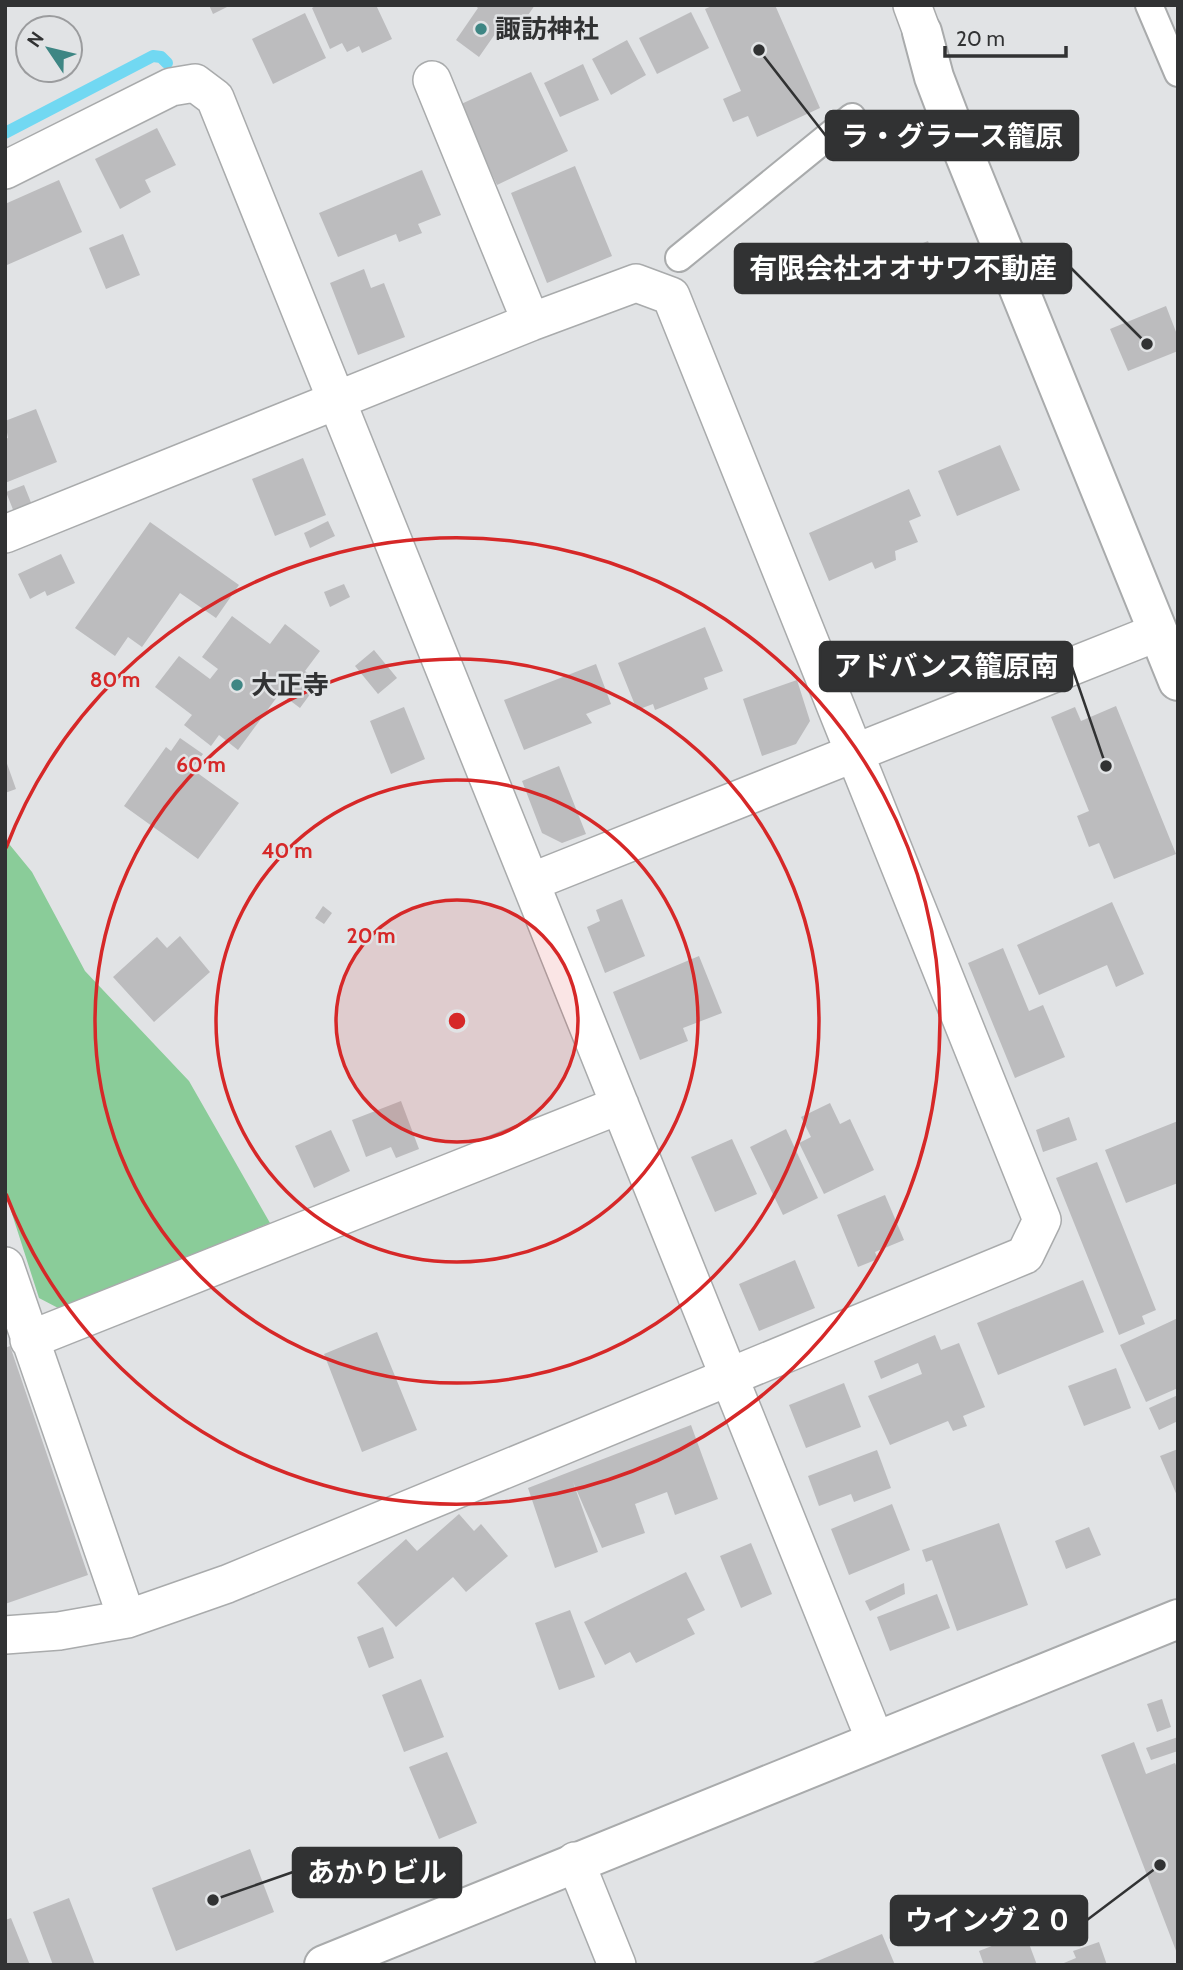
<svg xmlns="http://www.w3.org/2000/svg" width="1183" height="1970" viewBox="0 0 1183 1970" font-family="Cabin,'Noto Sans JP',sans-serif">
<rect width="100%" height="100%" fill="#e1e3e5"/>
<path fill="#8acc99" d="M 5,839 L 32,872 L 85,971 L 189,1081 L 270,1223 L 60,1309 L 39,1298 L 5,1192 Z"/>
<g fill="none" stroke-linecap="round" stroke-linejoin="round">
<path stroke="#71d8f2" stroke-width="12" d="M 5,133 L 153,56 L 161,57 L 167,63"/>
</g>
<path fill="#bcbcbe" d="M 209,5 L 231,5 L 213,14 Z
M 317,5 L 376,5 L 392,39 L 362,53 L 359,46 L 347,52 L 342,43 L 330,49 L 312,8 Z
M 474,5 L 535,5 L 515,34 L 502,24 L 479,57 L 456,40 L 478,8 Z
M 714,5 L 775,5 L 820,108 L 757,137 L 748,116 L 733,122 L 723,99 L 741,91 L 705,9 Z
M 691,12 L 709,48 L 657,74 L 639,38 Z
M 305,13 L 326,58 L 273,84 L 252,39 Z
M 627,40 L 646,75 L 611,95 L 592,59 Z
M 583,64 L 599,100 L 560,117 L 544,83 Z
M 531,72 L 568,151 L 497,185 L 459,105 Z
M 157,128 L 176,165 L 145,180 L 151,192 L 120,209 L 95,159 Z
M 575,166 L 612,256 L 547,283 L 511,193 Z
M 422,170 L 441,215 L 418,224 L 422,233 L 399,242 L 396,234 L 338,257 L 319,213 Z
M 59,180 L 82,232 L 7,265 L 5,260 L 5,204 Z
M 123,234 L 140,275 L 106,289 L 89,248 Z
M 928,241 L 943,279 L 928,285 L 926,281 L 907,288 L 893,255 Z
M 364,269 L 371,288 L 384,283 L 405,337 L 358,355 L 330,283 Z
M 1166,306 L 1178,337 L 1178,351 L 1128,371 L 1110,329 Z
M 36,409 L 57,462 L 5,483 L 5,439 L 8,438 L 5,421 Z
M 1000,445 L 1020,490 L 957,516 L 938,471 Z
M 303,458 L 326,515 L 275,536 L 252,479 Z
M 24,485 L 32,505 L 14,512 L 6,492 Z
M 909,489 L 921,516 L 909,521 L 918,542 L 895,551 L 896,560 L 875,569 L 872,562 L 829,581 L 809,533 Z
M 328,521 L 335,536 L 310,548 L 304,533 Z
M 150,522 L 239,585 L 216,618 L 180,593 L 142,647 L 128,637 L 115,656 L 75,628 Z
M 61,554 L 75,583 L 47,596 L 45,591 L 30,599 L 18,574 Z
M 344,584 L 350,597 L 330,607 L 324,592 Z
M 232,616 L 270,644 L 285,624 L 320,651 L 305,671 L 319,682 L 300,708 L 280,693 L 238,750 L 219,735 L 211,746 L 184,725 L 192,715 L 155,687 L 179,656 L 210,679 L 218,669 L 202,657 Z
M 705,627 L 723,671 L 704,678 L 708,689 L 655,710 L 653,704 L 637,710 L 618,663 Z
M 374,650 L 397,678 L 378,694 L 355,666 Z
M 596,664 L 611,704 L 586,714 L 592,723 L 524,750 L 504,700 Z
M 797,680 L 810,721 L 796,744 L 762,756 L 743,699 Z
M 1116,706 L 1176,854 L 1114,879 L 1099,843 L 1089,847 L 1077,816 L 1089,811 L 1051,717 L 1075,707 L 1081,721 Z
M 404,707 L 425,759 L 391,774 L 370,721 Z
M 180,738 L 203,754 L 192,769 L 239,803 L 198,859 L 124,806 L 166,747 L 171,751 Z
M 5,758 L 16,789 L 5,793 Z
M 559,766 L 586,834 L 562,843 L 542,833 L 522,781 Z
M 622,899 L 645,956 L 605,973 L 587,927 L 600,921 L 596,910 Z
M 1112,902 L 1144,974 L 1116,987 L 1107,965 L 1039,995 L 1017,945 Z
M 323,906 L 332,913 L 324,924 L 315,918 Z
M 180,936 L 210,972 L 154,1022 L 113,977 L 157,937 L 167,948 Z
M 1003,948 L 1029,1011 L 1043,1005 L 1065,1057 L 1015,1078 L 968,963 Z
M 699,956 L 722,1013 L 683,1028 L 688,1041 L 640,1060 L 613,992 Z
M 401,1101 L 419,1149 L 396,1158 L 391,1147 L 366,1157 L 352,1120 Z
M 830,1103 L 840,1124 L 850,1119 L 874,1170 L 824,1194 L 799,1143 L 811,1137 L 801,1117 Z
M 1069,1117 L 1077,1140 L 1043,1152 L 1036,1130 Z
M 1178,1121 L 1178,1183 L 1126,1203 L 1105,1150 Z
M 786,1129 L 818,1198 L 783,1215 L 750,1147 Z
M 331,1130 L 350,1171 L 314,1188 L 295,1146 Z
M 732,1139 L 757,1194 L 715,1212 L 691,1157 Z
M 1097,1162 L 1156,1310 L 1142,1316 L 1145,1324 L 1119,1335 L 1056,1178 Z
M 885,1195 L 904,1240 L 875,1252 L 878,1259 L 858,1267 L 837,1215 Z
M 795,1260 L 815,1308 L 759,1331 L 739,1284 Z
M 1083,1280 L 1104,1332 L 998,1375 L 977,1323 Z
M 1178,1318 L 1178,1388 L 1146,1402 L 1120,1345 Z
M 377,1332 L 417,1430 L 362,1452 L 324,1354 Z
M 935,1335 L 941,1350 L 959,1343 L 985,1407 L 963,1416 L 967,1426 L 953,1431 L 948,1421 L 890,1445 L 868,1396 L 922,1374 L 918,1363 L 881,1379 L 874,1361 Z
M 10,1346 L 88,1575 L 5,1604 L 5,1348 Z
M 1116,1368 L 1131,1408 L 1084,1426 L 1068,1386 Z
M 844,1383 L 861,1427 L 806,1448 L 789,1405 Z
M 1178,1395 L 1178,1421 L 1159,1430 L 1149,1408 Z
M 691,1425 L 718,1499 L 675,1515 L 667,1492 L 635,1504 L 645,1533 L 602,1548 L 573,1482 L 598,1552 L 555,1568 L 528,1488 Z
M 1178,1449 L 1178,1498 L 1160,1456 Z
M 877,1450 L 891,1488 L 854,1502 L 851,1494 L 819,1506 L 808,1476 Z
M 892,1504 L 910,1550 L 849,1575 L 831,1529 Z
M 459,1514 L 474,1531 L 481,1524 L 508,1556 L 466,1592 L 453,1577 L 396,1627 L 357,1583 L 406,1539 L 417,1551 Z
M 999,1523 L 1028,1605 L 957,1631 L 932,1560 L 926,1562 L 922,1550 Z
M 1089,1527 L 1101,1555 L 1066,1569 L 1055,1541 Z
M 751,1543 L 772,1594 L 741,1608 L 720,1556 Z
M 686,1572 L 705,1610 L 687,1619 L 695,1634 L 636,1663 L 630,1652 L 605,1665 L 584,1622 Z
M 904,1583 L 905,1594 L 870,1611 L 865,1601 Z
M 937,1594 L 950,1628 L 890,1651 L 877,1617 Z
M 570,1610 L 595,1677 L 559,1690 L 535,1623 Z
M 383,1627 L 394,1658 L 369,1668 L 357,1637 Z
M 421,1679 L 444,1737 L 404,1752 L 382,1695 Z
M 1162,1699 L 1171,1727 L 1157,1732 L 1147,1704 Z
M 1178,1737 L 1178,1751 L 1151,1760 L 1146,1748 Z
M 1134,1742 L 1146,1774 L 1175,1763 L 1178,1770 L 1178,1956 L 1101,1755 Z
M 447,1752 L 477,1823 L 439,1839 L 409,1767 Z
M 250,1849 L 274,1912 L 176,1951 L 152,1888 Z
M 69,1898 L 95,1965 L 53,1965 L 33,1912 Z
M 11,1918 L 30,1965 L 5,1965 L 5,1920 Z
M 1025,1933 L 1037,1965 L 984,1965 L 979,1951 Z
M 882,1934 L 895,1965 L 808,1965 Z
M 1099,1942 L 1107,1965 L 1059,1965 L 1076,1958 L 1073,1951 Z"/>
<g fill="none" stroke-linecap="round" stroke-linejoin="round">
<g stroke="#a9abac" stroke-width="30">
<path id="pedestrian" d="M 1149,5 L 1178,73
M 679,258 L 852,117"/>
</g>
<g stroke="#a9abac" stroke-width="40">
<path id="minor" d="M 912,5 L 922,32
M 432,80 L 531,322
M 5,170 L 171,87 L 195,83 L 215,98 L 875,1740
M 5,534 L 531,322 L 636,283 L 671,296 L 1042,1220 L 1025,1255 L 227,1584 L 127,1619 L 59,1631 L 5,1635
M 531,882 L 1158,632
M 5,1266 L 127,1619
M 29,1340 L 620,1105
M 575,1861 L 617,1965"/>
</g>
<g stroke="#a9abac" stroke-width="42">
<path id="tertiary" d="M 922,32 L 934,77 L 950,119 L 1178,681
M 324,1965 L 1178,1619"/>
</g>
<use href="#pedestrian" stroke="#fff" stroke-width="26"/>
<use href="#minor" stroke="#fff" stroke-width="37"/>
<use href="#tertiary" stroke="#fff" stroke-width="38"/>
</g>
<circle cx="457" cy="1021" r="121" fill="#d62828" fill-opacity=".12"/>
<g fill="none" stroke="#d62828" stroke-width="3.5">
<circle cx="457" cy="1021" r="121"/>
<circle cx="457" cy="1021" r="241"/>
<circle cx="457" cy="1021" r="362"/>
<path d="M6 848A483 483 0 1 1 6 1194"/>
</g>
<g fill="#3e8684" stroke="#e1e3e5" stroke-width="2.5">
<circle cx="481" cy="29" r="7"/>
<circle cx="237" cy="685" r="7"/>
</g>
<g text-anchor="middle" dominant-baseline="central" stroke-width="5" stroke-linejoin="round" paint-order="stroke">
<g font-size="26" font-weight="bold" fill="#313233" stroke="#e1e3e5" text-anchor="start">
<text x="495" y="29">諏訪神社</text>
<text x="251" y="685">大正寺</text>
</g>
</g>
<circle cx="457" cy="1021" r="10" fill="#d62828" stroke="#e1e3e5" stroke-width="3.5"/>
<g font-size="21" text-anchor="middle" font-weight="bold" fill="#d62828" stroke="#e1e3e5" stroke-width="5" stroke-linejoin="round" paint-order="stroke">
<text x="115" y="687">80 m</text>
<text x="201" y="772">60 m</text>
<text x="287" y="858">40 m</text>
<text x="371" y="943">20 m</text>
</g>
<path fill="none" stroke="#313233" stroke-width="2.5" d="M759 50L826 136M1147 344L1071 268M1106 766L1072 667M213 1900L293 1872M1160 1865L1087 1920"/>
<g fill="#313233" stroke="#e1e3e5" stroke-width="2.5">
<circle cx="759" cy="50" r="7"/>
<circle cx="1147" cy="344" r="7"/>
<circle cx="1106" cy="766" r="7"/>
<circle cx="213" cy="1900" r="7"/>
<circle cx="1160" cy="1865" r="7"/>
</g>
<g fill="#313233" stroke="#313233" stroke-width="2.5">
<rect x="826" y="111" width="252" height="49" rx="7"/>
<rect x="735" y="244" width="336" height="49" rx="7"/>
<rect x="820" y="642" width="252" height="49" rx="7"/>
<rect x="293" y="1848" width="168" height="49" rx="7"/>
<rect x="891" y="1896" width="196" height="49" rx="7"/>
</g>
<g font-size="28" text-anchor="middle" font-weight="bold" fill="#fff">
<text x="952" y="146">ラ・グラース籠原</text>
<text x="903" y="278">有限会社オオサワ不動産</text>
<text x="946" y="676">アドバンス籠原南</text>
<text x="377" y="1882">あかりビル</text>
<text x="989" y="1930">ウイング２０</text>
</g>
<rect width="1183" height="1970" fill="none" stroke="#313233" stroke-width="14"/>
<g transform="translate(49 49) rotate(305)"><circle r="33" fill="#e1e3e5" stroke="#9b9c9e" stroke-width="2"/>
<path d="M0-5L12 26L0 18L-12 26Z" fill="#3e8684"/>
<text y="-10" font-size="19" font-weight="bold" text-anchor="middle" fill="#313233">N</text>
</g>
<path d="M945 46v10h121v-10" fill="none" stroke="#313233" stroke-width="3.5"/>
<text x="956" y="46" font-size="21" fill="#313233" stroke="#e1e3e5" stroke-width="5" paint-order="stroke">20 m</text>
</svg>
